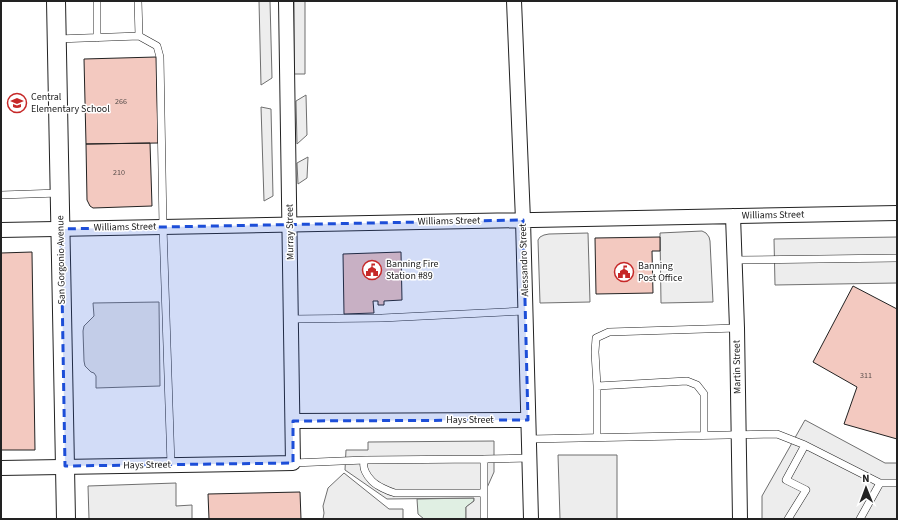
<svg xmlns="http://www.w3.org/2000/svg" width="898" height="520" viewBox="0 0 898 520" font-family="'Source Sans 3',sans-serif">
<rect width="100%" height="100%" fill="#fff"/>
<path fill="#e0efe3" stroke="#6f6f6f" d="M 471,498 L 474,498 L 474,501 L 466,507 L 466,519 L 424,519 L 418,514 L 417,499 Z"/>
<path fill="#ededed" stroke="#6f6f6f" d="M 259,1 L 270,1 L 272,78 L 261,85 Z
M 294,1 L 305,1 L 305,74 L 294,74 Z
M 306,95 L 307,135 L 297,144 L 296,101 Z
M 261,107 L 271,109 L 273,196 L 264,201 Z
M 308,157 L 307,178 L 298,184 L 297,163 Z
M 702,231 L 706,233 L 709,237 L 710,241 L 713,302 L 661,303 L 660,233 Z
M 588,233 L 590,302 L 540,303 L 538,240 L 540,237 L 544,235 L 549,234 Z
M 897,237 L 897,283 L 775,285 L 774,239 Z
M 159,302 L 160,386 L 96,388 L 96,376 L 94,373 L 91,372 L 85,366 L 84,361 L 83,331 L 84,326 L 94,316 L 93,303 Z
M 805,420 L 885,463 L 897,463 L 897,519 L 762,519 L 762,496 Z
M 494,441 L 494,472 L 482,499 L 482,519 L 466,519 L 466,507 L 474,501 L 474,498 L 387,499 L 345,470 L 346,450 L 368,450 L 368,442 Z
M 558,455 L 617,455 L 617,519 L 560,519 Z
M 344,473 L 389,509 L 403,509 L 403,519 L 323,519 L 324,513 L 323,506 L 328,488 Z
M 176,483 L 176,506 L 192,505 L 192,519 L 89,519 L 88,486 Z"/>
<path fill="#f3c9c0" stroke="#222" d="M 156,57 L 158,143 L 86,144 L 84,59 Z
M 150,143 L 152,206 L 93,208 L 90,206 L 87,200 L 86,144 Z
M 660,237 L 660,251 L 652,251 L 653,293 L 596,294 L 595,238 Z
M 32,252 L 35,450 L 1,450 L 1,253 Z
M 401,252 L 402,300 L 384,301 L 384,305 L 378,305 L 378,301 L 373,301 L 374,313 L 344,314 L 343,254 Z
M 853,286 L 897,309 L 897,439 L 844,424 L 857,387 L 813,362 Z
M 300,492 L 301,519 L 209,519 L 208,494 Z"/>
<g fill="none" stroke-linecap="round" stroke-linejoin="round">
<g stroke="#222" stroke-width="8">
<path id="service" d="M 97,1 L 97,38
M 139,36 L 157,46 L 160,57 L 163,227 L 171,465
M 57,39 L 139,36 L 138,1
M 1,195 L 59,193
M 735,260 L 897,258
M 291,319 L 382,318 L 525,311
M 597,386 L 687,381 L 697,385 L 704,394 L 704,435
M 597,437 L 597,386 L 595,352 L 596,338 L 609,332 L 737,328
M 530,439 L 777,434 L 805,445 L 880,483 L 897,483
M 484,459 L 530,458
M 293,463 L 365,460
M 484,493 L 395,493 C 388,491 377,486 372,481 C 367,476 361,467 365,460 L 484,459 L 484,519
M 788,519 L 806,490 L 786,480 L 805,445
M 860,519 L 880,483"/>
</g>
<g stroke="#222" stroke-width="16">
<path id="minor" d="M 514,1 L 523,220 L 531,519
M 733,216 L 737,328 L 740,519
M 1,230 L 897,213
M 293,421 L 528,420
M 1,468 L 293,463 L 286,1"/>
</g>
<g stroke="#222" stroke-width="20">
<path id="tertiary" d="M 56,1 L 66,519"/>
</g>
<use href="#service" stroke="#fff" stroke-width="7"/>
<use href="#minor" stroke="#fff" stroke-width="14"/>
<use href="#tertiary" stroke="#fff" stroke-width="18"/>
</g>
<path fill="#1d4ed8" fill-opacity="0.2" stroke="#1d4ed8" stroke-width="3" stroke-dasharray="8 5" stroke-linejoin="round" d="M 523,220 L 528,420 L 293,421 L 293,463 L 65,466 L 61,229 Z"/>
<defs>
<g id="school-ring" transform="scale(1)"><circle r="9.5" fill="#fff" stroke="#c62828" stroke-width="1.5"/><path d="M0-5L7-2L0 1L-7-2ZM-4 1L0 2.5L4 1V4Q0 6-4 4Z" fill="#c62828"/></g>
<g id="civic-ring" transform="scale(1)"><circle r="9.5" fill="#fff" stroke="#c62828" stroke-width="1.5"/><path d="M-.6-6.5H3V-4.5H.6V-3L4-1V1h2V6H-6V1h2V-1L-.6-3ZM-1.2 2.5V6h2.4V2.5Z" fill="#c62828"/></g>
</defs>
<g fill-rule="evenodd">
<use href="#school-ring" x="17" y="103"/>
<use href="#civic-ring" x="372" y="270"/>
<use href="#civic-ring" x="624" y="272"/>
</g>
<g text-anchor="middle" dominant-baseline="central" stroke-width="3" stroke-linejoin="round" paint-order="stroke">
<g font-size="8" fill="#564c4a">
<text x="121" y="101">266</text>
<text x="119" y="172">210</text>
<text x="866" y="375">311</text>
</g>
<g font-size="10" fill="#222" stroke="#fff" text-anchor="start">
<text x="31" y="97">Central<tspan x="31" dy="12">Elementary School</tspan></text>
<text x="386" y="264">Banning Fire<tspan x="386" dy="12">Station #89</tspan></text>
<text x="638" y="266">Banning<tspan x="638" dy="12">Post Office</tspan></text>
</g>
<g font-size="10" fill="#222" stroke="#fff">
<text transform="translate(773 215) rotate(-1)">Williams Street</text>
<text transform="translate(449 221) rotate(-1)">Williams Street</text>
<text transform="translate(125 227) rotate(-1)">Williams Street</text>
<text transform="translate(290 232) rotate(-91)">Murray Street</text>
<text transform="translate(61 260) rotate(-91)">San Gorgonio Avenue</text>
<text transform="translate(524 260) rotate(-92)">Alessandro Street</text>
<text transform="translate(737 367) rotate(-91)">Martin Street</text>
<text x="470" y="420">Hays Street</text>
<text transform="translate(147 465) rotate(-1)">Hays Street</text>
</g>
</g>
<rect width="898" height="520" fill="none" stroke="#222222" stroke-width="4"/>
<g transform="translate(866 488) rotate(359)" stroke="#ffffff" stroke-width="3" paint-order="stroke">
<path d="M0-3L7 15L0 10L-7 15Z" fill="#222222"/>
<text y="-6" font-size="11" font-weight="bold" text-anchor="middle" fill="#222222">N</text>
</g>
</svg>
